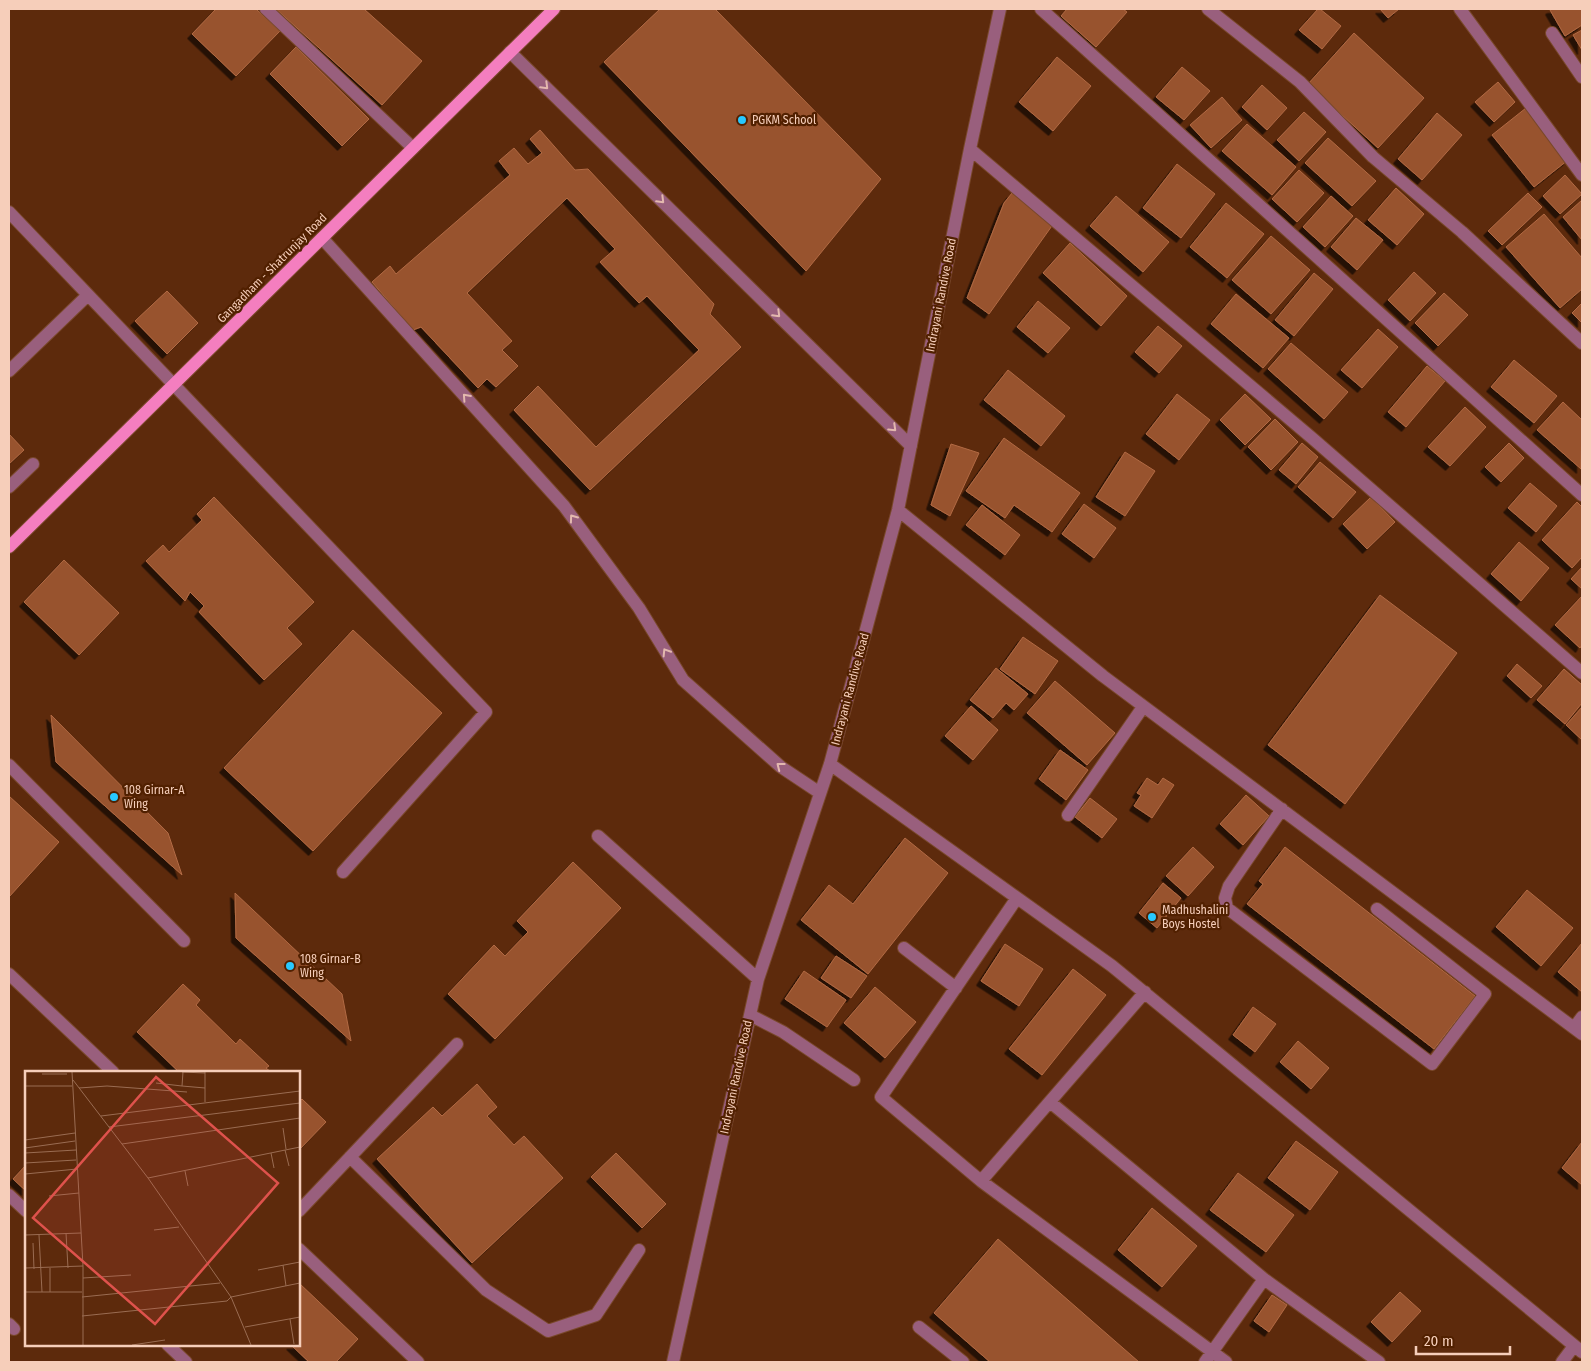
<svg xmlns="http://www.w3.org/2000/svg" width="1591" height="1371" viewBox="0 0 1591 1371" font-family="'Fira Sans Condensed',sans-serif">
<defs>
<filter id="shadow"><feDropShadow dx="-4.5" dy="4.5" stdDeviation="0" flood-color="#0009"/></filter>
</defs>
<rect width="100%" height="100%" fill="#5d2a0c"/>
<path fill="#98532d" stroke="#b26a44" filter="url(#shadow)" d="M 216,9 L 256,9 L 280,31 L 236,76 L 192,34 Z
M 276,9 L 364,9 L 422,61 L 382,105 Z
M 660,9 L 715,9 L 881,179 L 806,271 L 604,62 Z
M 1067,9 L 1123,9 L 1127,12 L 1096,47 L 1061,16 Z
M 1318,9 L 1320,9 L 1341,26 L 1322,49 L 1299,30 Z
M 1380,9 L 1399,9 L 1388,18 Z
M 1552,9 L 1582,9 L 1582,25 L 1565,36 L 1550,10 Z
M 1582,30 L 1582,50 L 1573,35 Z
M 1354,33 L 1424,98 L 1378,148 L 1308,84 Z
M 296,47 L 369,119 L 342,146 L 270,74 Z
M 1057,57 L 1091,86 L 1053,131 L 1019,102 Z
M 1182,67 L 1210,91 L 1184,120 L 1156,97 Z
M 1498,82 L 1515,102 L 1494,122 L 1475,102 Z
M 1262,85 L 1287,108 L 1267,130 L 1242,107 Z
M 1222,97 L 1242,120 L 1211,148 L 1190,125 Z
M 1526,108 L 1568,160 L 1534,187 L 1492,135 Z
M 1304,112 L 1326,132 L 1299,161 L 1277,140 Z
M 1437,113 L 1462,135 L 1422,180 L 1398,159 Z
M 1247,124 L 1296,167 L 1272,195 L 1222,151 Z
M 540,130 L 575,170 L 588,169 L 714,304 L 710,314 L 741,347 L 590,490 L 514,410 L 538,386 L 596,447 L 699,350 L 647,296 L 639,303 L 600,262 L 615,249 L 567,198 L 467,293 L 512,341 L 502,350 L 518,366 L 496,387 L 487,379 L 478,388 L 421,327 L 413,330 L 372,282 L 390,266 L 396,274 L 510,175 L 499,161 L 514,148 L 528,164 L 542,153 L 530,139 Z
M 1328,138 L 1376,181 L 1352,206 L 1305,163 Z
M 1177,164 L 1215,194 L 1181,238 L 1143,208 Z
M 1299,170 L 1324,193 L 1297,222 L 1272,199 Z
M 1565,175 L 1582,194 L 1560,214 L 1543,196 Z
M 1396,188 L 1424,214 L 1397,245 L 1368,220 Z
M 1012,193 L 1054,223 L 989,314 L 967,298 L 1004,203 Z
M 1528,193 L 1542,207 L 1502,245 L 1488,231 Z
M 1116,196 L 1169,242 L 1143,272 L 1090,226 Z
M 1331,196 L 1353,216 L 1325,247 L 1303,227 Z
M 1582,200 L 1582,240 L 1563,217 Z
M 1226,203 L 1264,234 L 1227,278 L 1190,247 Z
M 1544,214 L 1582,258 L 1582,289 L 1560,308 L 1506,247 Z
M 1356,218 L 1383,240 L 1357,270 L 1331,247 Z
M 1271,236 L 1310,270 L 1271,314 L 1232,280 Z
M 1070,243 L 1127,296 L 1101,326 L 1043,273 Z
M 1414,272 L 1436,293 L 1410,321 L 1388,300 Z
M 1314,273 L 1333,289 L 1294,336 L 1275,320 Z
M 167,291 L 198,323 L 167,354 L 135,321 Z
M 1444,293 L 1468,315 L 1438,346 L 1415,323 Z
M 1236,294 L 1289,338 L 1263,368 L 1211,324 Z
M 1038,301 L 1070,328 L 1048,353 L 1017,327 Z
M 1582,303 L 1582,323 L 1572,313 Z
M 1158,326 L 1182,346 L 1159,373 L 1135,352 Z
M 1378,329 L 1398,347 L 1362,388 L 1341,370 Z
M 1291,343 L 1348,392 L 1324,419 L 1268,369 Z
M 1514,360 L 1557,396 L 1534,423 L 1491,387 Z
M 1427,366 L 1445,381 L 1406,427 L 1388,412 Z
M 1008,370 L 1065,416 L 1041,446 L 984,400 Z
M 1177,394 L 1210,420 L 1179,460 L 1146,434 Z
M 1245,394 L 1271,419 L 1245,445 L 1220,420 Z
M 1563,402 L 1582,420 L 1581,469 L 1537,430 Z
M 1465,407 L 1486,427 L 1450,466 L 1428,447 Z
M 1275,419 L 1298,442 L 1271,470 L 1248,447 Z
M 9,434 L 24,450 L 9,464 Z
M 1004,438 L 1080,493 L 1052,532 L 1014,505 L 1005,518 L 966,491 Z
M 1302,443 L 1318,457 L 1296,484 L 1279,470 Z
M 1509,443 L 1524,458 L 1501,482 L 1485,467 Z
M 951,444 L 979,453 L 950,516 L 931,505 Z
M 1125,452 L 1155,471 L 1125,516 L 1096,497 Z
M 1320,462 L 1356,492 L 1333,518 L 1298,487 Z
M 1530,483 L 1557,506 L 1536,532 L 1508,508 Z
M 214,497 L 314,602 L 287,628 L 302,644 L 264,680 L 199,612 L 204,606 L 190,592 L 185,601 L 146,561 L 163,545 L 169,552 L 202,520 L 197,514 Z
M 1371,497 L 1395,522 L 1367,549 L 1343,524 Z
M 1577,502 L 1582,507 L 1582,557 L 1572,568 L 1542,540 Z
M 1084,504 L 1116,528 L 1094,558 L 1062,534 Z
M 982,505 L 1020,535 L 1005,555 L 966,525 Z
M 1519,542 L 1549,568 L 1521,601 L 1491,574 Z
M 64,560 L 119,613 L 79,655 L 24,602 Z
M 1582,567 L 1582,589 L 1571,579 Z
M 1380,595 L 1457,653 L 1345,804 L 1268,745 Z
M 1582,596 L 1582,645 L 1580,648 L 1555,625 Z
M 353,630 L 442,713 L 313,851 L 224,768 Z
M 1023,637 L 1058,661 L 1035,694 L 1000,669 Z
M 1517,664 L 1542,686 L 1531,698 L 1507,676 Z
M 996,668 L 1028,694 L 1014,710 L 1006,703 L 993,718 L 970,700 Z
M 1564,669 L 1582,685 L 1582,703 L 1565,724 L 1537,700 Z
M 1055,681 L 1115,733 L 1087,765 L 1027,713 Z
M 971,706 L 998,730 L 973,760 L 945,736 Z
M 1582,707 L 1582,740 L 1566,725 Z
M 51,715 L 168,833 L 182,875 L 56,762 Z
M 1060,750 L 1088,770 L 1066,800 L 1039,779 Z
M 1147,778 L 1158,785 L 1163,778 L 1174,785 L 1152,818 L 1134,806 L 1141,795 L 1137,793 Z
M 1246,795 L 1269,816 L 1243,845 L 1220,824 Z
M 9,796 L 59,842 L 9,897 Z
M 1090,798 L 1117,819 L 1102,838 L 1075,817 Z
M 905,838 L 948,873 L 868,974 L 801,920 L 829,885 L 853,904 Z
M 1193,847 L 1214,867 L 1188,896 L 1166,876 Z
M 1285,847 L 1475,996 L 1434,1049 L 1247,904 L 1263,884 L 1259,881 Z
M 573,862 L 621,908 L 495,1039 L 448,994 L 494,945 L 505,956 L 528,932 L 517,921 Z
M 1163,883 L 1181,898 L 1157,928 L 1139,913 Z
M 1527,890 L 1573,928 L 1541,966 L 1496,927 Z
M 235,893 L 342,994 L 351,1041 L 236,938 Z
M 1582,943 L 1582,992 L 1558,972 Z
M 1005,944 L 1043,969 L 1019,1006 L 981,981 Z
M 836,956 L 867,976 L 851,998 L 821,978 Z
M 1073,969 L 1106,995 L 1042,1075 L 1009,1049 Z
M 804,971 L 846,1000 L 827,1027 L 785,999 Z
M 183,984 L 200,1000 L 196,1005 L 236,1044 L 240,1039 L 269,1066 L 266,1068 L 271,1072 L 179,1072 L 137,1032 Z
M 875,987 L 916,1022 L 885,1058 L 844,1023 Z
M 1253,1007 L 1276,1024 L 1255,1052 L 1233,1035 Z
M 1298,1041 L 1329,1068 L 1311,1089 L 1280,1062 Z
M 477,1084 L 497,1107 L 487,1116 L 514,1145 L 524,1136 L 563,1178 L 472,1263 L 377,1159 L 433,1107 L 442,1116 Z
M 299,1099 L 300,1101 L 302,1099 L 326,1122 L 299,1150 Z
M 1296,1141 L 1338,1172 L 1310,1210 L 1268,1178 Z
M 1582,1142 L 1582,1185 L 1562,1168 Z
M 616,1153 L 666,1204 L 642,1228 L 591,1177 Z
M 26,1165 L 26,1191 L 13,1179 Z
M 1238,1173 L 1294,1215 L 1266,1252 L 1210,1210 Z
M 1152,1208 L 1197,1246 L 1162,1287 L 1118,1250 Z
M 998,1239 L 1139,1362 L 990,1362 L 934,1313 Z
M 299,1283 L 358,1339 L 336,1362 L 309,1362 L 291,1345 L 299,1345 Z
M 1400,1292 L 1421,1311 L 1392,1342 L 1371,1322 Z
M 1272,1295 L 1287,1305 L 1269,1332 L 1254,1321 Z"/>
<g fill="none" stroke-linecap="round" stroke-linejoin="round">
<g stroke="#79482b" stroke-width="14">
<path id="minor" d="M 266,9 L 413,148
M 1041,9 L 1582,495
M 1208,9 L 1300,82 L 1373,157 L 1462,232 L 1582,343
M 1460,9 L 1582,175
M 1552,33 L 1582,77
M 510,52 L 911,446
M 970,149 L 1312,438 L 1582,673
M 9,212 L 486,712 L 343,872
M 322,238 L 564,506 L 639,608 L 683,680 L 781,767 L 820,793
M 9,371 L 88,295
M 9,487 L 33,464
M 898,510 L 1103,676 L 1582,1034
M 830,764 L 1112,966 L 1582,1352
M 9,765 L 184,941
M 1282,809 L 1229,886 L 1225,898 L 1227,908 L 1432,1064 L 1485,994 L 1377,909
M 1068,815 L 1143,707
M 598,836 L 758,979
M 1017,898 L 881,1097 L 981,1181 L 1226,1362
M 904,948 L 956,988
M 9,974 L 113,1072
M 750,1015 L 783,1032 L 854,1080
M 1574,1028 L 1582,1017
M 1050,1102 L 1264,1279 L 1379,1362
M 350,1157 L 486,1290 L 548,1331 L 596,1315 L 639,1250
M 981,1181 L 1145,992
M 9,1195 L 26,1211
M 299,1211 L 457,1044
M 299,1249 L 418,1362
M 9,1324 L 14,1329
M 919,1327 L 963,1362
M 168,1345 L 186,1362
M 673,1362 L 758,979 L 830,764 L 898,510 L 970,149 L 1000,9
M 1205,1362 L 1264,1279
M 1562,1362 L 1574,1346"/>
</g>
<g stroke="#79482b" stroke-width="14">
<path id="major" d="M 9,547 L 554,9"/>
</g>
<use href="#minor" stroke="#995f7d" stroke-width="12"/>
<use href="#major" stroke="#f47ebf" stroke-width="12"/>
</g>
<defs><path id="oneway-chevron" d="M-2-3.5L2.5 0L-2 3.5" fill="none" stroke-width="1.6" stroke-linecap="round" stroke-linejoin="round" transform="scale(1.25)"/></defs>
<g stroke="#e3b8ae">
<use href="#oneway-chevron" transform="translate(545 86) rotate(45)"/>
<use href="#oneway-chevron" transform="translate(661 200) rotate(45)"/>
<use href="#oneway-chevron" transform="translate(777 314) rotate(45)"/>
<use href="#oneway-chevron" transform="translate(466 397) rotate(-132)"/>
<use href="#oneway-chevron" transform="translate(893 428) rotate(44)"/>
<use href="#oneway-chevron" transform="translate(573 518) rotate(-126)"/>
<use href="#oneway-chevron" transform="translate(666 652) rotate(-122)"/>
<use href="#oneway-chevron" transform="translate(780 766) rotate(-142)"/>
</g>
<g fill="#28c8ff" stroke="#512000" stroke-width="2">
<circle cx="742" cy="120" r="5"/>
<circle cx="114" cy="797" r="5"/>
<circle cx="1152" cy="917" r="5"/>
<circle cx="290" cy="966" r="5"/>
</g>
<g text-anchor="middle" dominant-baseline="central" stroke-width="4.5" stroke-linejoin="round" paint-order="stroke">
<g font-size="12" fill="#f6ceba" stroke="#512000" text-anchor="start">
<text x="752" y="120">PGKM School</text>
<text x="124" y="790">108 Girnar-A<tspan x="124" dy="14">Wing</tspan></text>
<text x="1162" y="910">Madhushalini<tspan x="1162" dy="14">Boys Hostel</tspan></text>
<text x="300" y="959">108 Girnar-B<tspan x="300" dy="14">Wing</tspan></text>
</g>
<g font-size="12" fill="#f6ceba" stroke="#512000">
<text transform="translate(272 268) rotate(-45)">Gangadham - Shatrunjay Road</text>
<text transform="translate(941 295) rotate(-79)">Indrayani Randive Road</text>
<text transform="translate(850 689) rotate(-75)">Indrayani Randive Road</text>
<text transform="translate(736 1077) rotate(-78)">Indrayani Randive Road</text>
</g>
</g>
<g transform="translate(25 1071)">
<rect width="275" height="275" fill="#5d2a0c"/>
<path fill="none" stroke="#9a6c52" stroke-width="1" d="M 47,1 L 58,195 L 58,274M 157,1 L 180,2M 158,1 L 157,15 L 180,17M 180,1 L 180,31M 17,3 L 42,3M 48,9 L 123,107 L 206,226 L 226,274M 131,12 L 157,15M 0,15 L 47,15M 54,17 L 82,15 L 162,21M 76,45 L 275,20M 84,56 L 275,32M 258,57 L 261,78M 0,69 L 50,62M 97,73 L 275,47M 0,77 L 50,70M 260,79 L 264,95M 0,82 L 51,79M 246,82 L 249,97M 0,92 L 51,89M 160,100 L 163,115M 0,103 L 52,98M 123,107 L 275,76M 24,125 L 54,122M 129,159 L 154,156M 41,162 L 43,197M 0,164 L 56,162M 14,164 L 17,221M 8,172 L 9,198M 258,194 L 261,215M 0,197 L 58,195M 25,197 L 25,221M 233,199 L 275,191M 58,207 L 106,204M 0,221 L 57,221M 57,226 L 195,212M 57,245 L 202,230 L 206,226 L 275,212M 265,248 L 269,273M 220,256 L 275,246M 107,274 L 140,269"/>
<path fill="#de524c" fill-opacity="0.15" stroke="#de524c" stroke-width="2.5" d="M 131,6 L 253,112 L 130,253 L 8,147 Z"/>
<rect width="275" height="275" fill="none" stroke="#f6ceba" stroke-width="2.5"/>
</g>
<rect width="1591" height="1371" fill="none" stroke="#f6ceba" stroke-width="20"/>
<path d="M1416 1346v8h94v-8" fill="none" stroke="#f6ceba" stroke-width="2.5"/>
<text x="1424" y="1346" font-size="15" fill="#f6ceba" stroke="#512000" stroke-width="4" paint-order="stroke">20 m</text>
</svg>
